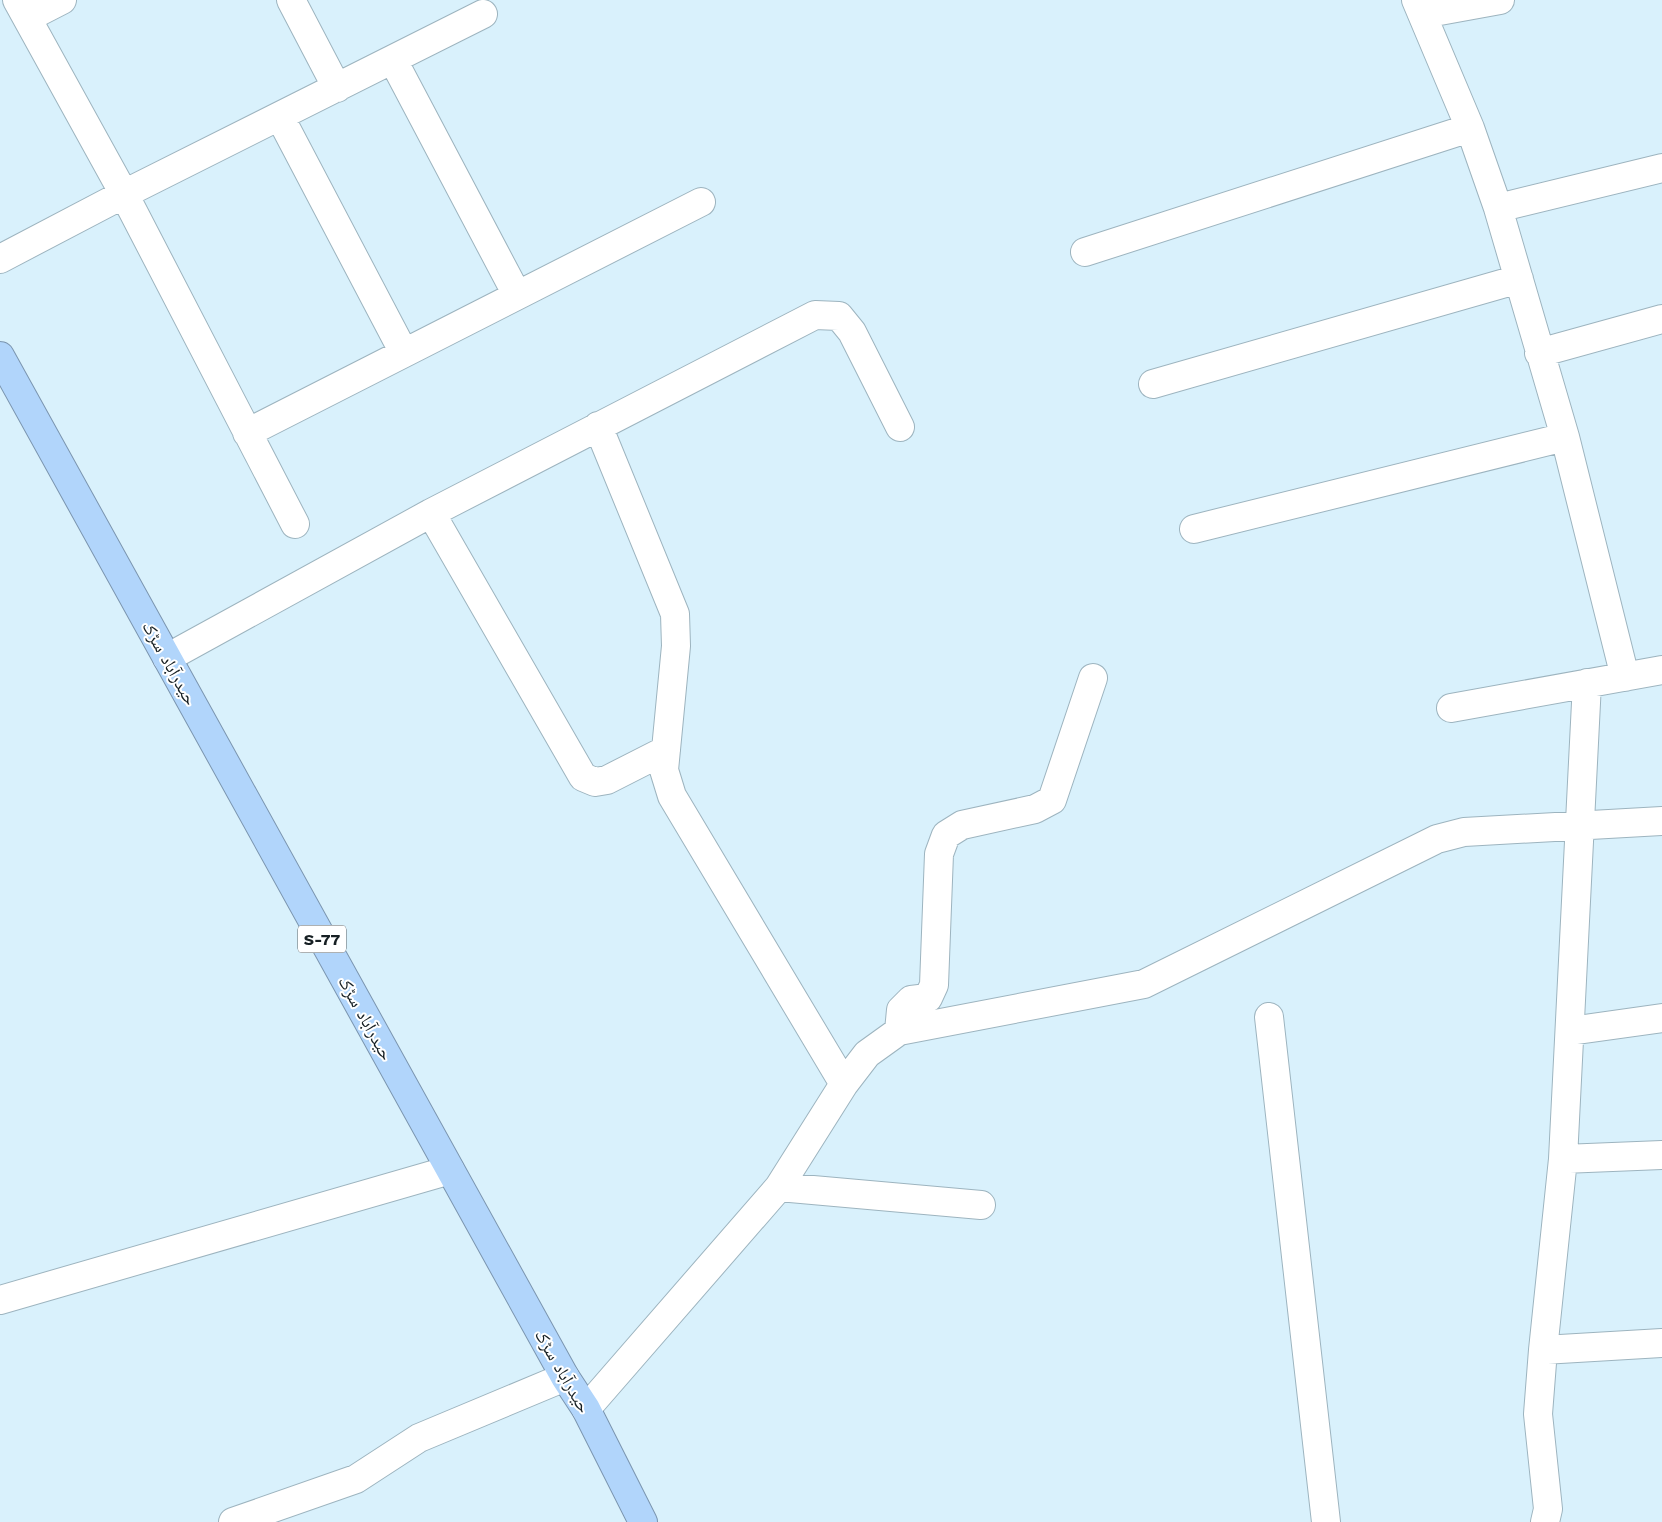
<svg xmlns="http://www.w3.org/2000/svg" width="1662" height="1522" viewBox="0 0 1662 1522" font-family="'Work Sans','Noto Naskh Arabic',sans-serif">
<rect width="100%" height="100%" fill="#d9f1fc"/>
<g fill="none" stroke-linecap="round" stroke-linejoin="round">
<g stroke="#9db4bf" stroke-width="30">
<path id="street" d="M 17,0 L 124,194 L 295,524
M 291,0 L 337,88
M 1416,0 L 1470,128 L 1498,208 L 1565,437 L 1625,677
M 1423,14 L 1500,0
M 27,18 L 62,0
M 393,60 L 517,295
M 280,117 L 404,353
M 1498,208 L 1662,168
M 1085,252 L 1470,128
M 0,259 L 124,194 L 483,14
M 1539,353 L 1662,319
M 1153,384 L 1519,279
M 598,426 L 675,614 L 676,646 L 664,770 L 672,796 L 844,1084
M 247,433 L 701,202
M 431,513 L 583,777 L 595,782 L 607,780 L 666,750
M 1194,529 L 1565,437
M 167,658 L 431,513 L 815,315 L 839,316 L 852,332 L 900,427
M 1451,708 L 1662,670
M 1269,1017 L 1326,1522
M 899,1031 L 901,1010 L 911,1000 L 928,998 L 934,985 L 939,854 L 946,835 L 962,825 L 1035,809 L 1052,800 L 1093,678
M 1570,1031 L 1662,1018
M 1563,1159 L 1662,1155
M 779,1187 L 981,1205
M 0,1300 L 450,1170
M 1543,1350 L 1662,1343
M 586,1409 L 779,1187 L 844,1084 L 867,1054 L 899,1031 L 1144,984 L 1437,839 L 1464,832 L 1662,821
M 233,1522 L 356,1479 L 419,1438 L 565,1377
M 1545,1522 L 1548,1509 L 1538,1414 L 1543,1350 L 1563,1159 L 1587,683"/>
</g>
<g stroke="#7b95af" stroke-width="30">
<path id="highway" d="M 0,356 L 565,1377 L 586,1409 L 643,1522"/>
</g>
<use href="#street" stroke="#fff" stroke-width="28"/>
<use href="#highway" stroke="#b1d5fb" stroke-width="28"/>
</g>
<g text-anchor="middle" dominant-baseline="central" stroke-width="4" stroke-linejoin="round" paint-order="stroke">
<rect fill="#fff" stroke="#5c6265" stroke-width="1" x="298" y="925.5" width="48" height="27" rx="4"/>
<g font-size="16" font-weight="bold" fill="#161f23">
<text x="322" y="939">S-77</text>
</g>
<g font-size="18" fill="#161f23" stroke="#fff">
<text transform="translate(170 663) rotate(61)">حیدرآباد سڑک</text>
<text transform="translate(366 1018) rotate(61)">حیدرآباد سڑک</text>
<text transform="translate(563 1371) rotate(60)">حیدرآباد سڑک</text>
</g>
</g>
</svg>
